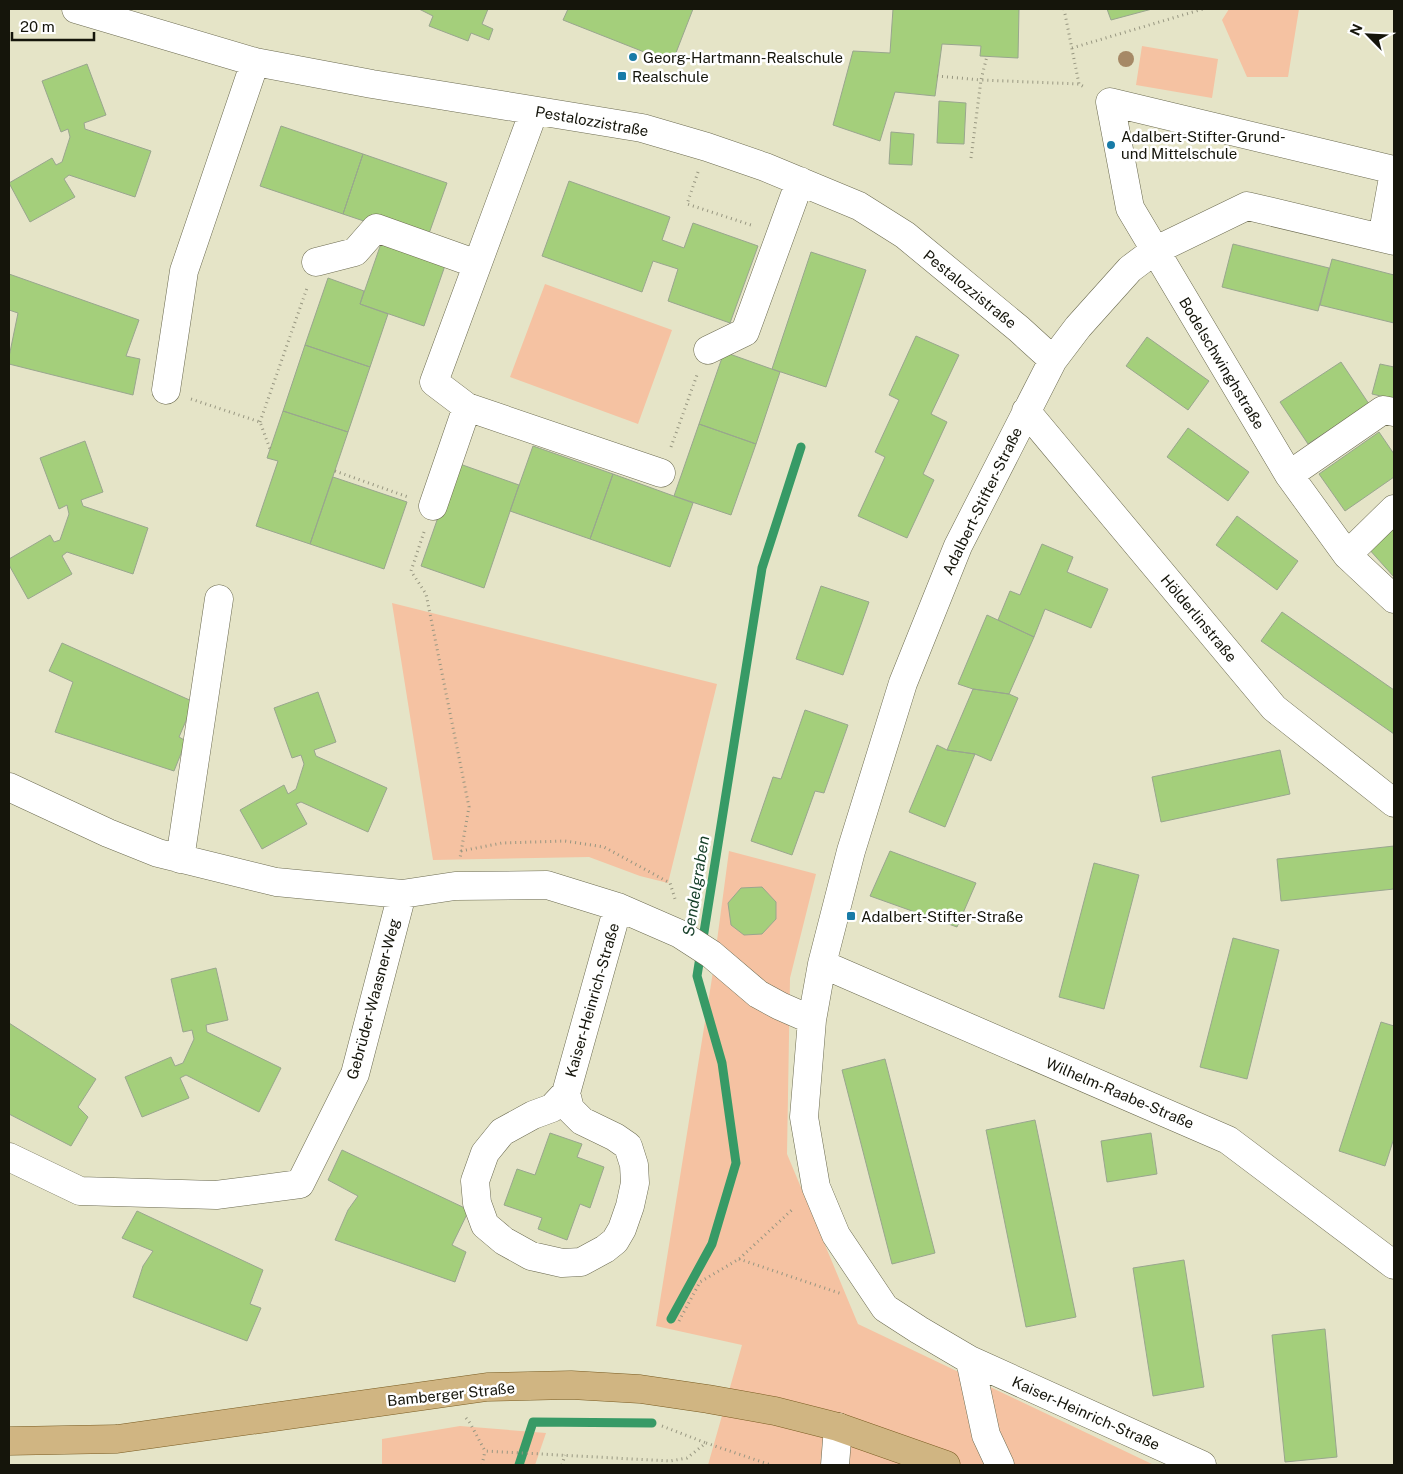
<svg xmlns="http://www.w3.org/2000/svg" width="1403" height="1474" viewBox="0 0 1403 1474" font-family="'Public Sans',sans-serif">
<rect width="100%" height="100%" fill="#e5e4c7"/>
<path fill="#f5c2a2" d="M 1229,9 L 1299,9 L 1288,77 L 1247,77 L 1222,20 Z
M 1142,46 L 1218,59 L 1212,98 L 1136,85 Z
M 545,284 L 672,330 L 638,424 L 510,377 Z
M 392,603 L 717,684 L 668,883 L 640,876 L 589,857 L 433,860 Z
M 729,851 L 816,874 L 790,978 L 787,1154 L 858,1324 L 1154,1465 L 708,1465 L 742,1345 L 656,1326 L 712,978 Z
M 460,1426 L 546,1433 L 535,1465 L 382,1465 L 382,1439 Z"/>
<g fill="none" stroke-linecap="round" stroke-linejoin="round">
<path stroke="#379a66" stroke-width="9" d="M 671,1319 L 712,1244 L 736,1163 L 722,1063 L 697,976 L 762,568 L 801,447
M 519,1465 L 533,1422 L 652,1423"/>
</g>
<path fill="#a4cf7b" stroke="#99a68e" d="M 419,9 L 488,9 L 482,24 L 493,29 L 489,40 L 471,33 L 468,41 L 429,26 L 433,16 Z
M 568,9 L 693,9 L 672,63 L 563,20 Z
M 893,9 L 1019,9 L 1018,58 L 980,56 L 981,46 L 942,44 L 935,96 L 895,92 L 880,141 L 833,125 L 853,51 L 890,53 Z
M 1107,9 L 1152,9 L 1111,20 Z
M 87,64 L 106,115 L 84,123 L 85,129 L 151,151 L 135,197 L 69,175 L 64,179 L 75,197 L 30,222 L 9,183 L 52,158 L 56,165 L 62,162 L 70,137 L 68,129 L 61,132 L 42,81 Z
M 939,101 L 966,103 L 964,144 L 937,143 Z
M 281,126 L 363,154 L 343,214 L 260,186 Z
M 891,132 L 914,134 L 912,165 L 889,164 Z
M 363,154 L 447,183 L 426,242 L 343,214 Z
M 569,181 L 670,217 L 662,240 L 684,248 L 693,223 L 758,246 L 730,323 L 668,301 L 678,269 L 653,261 L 642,292 L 542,256 Z
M 384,235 L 448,257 L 424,326 L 360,304 Z
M 1233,244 L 1329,268 L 1318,311 L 1222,287 Z
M 811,252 L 866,270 L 826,387 L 772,369 Z
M 1332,259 L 1394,275 L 1394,323 L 1320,305 Z
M 9,274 L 139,320 L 126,356 L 140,359 L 133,395 L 9,364 L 9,357 L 18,313 L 9,310 Z
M 328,278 L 364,291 L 360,304 L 388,314 L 370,367 L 305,345 Z
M 916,336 L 959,355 L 931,414 L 947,422 L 923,474 L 934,480 L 907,538 L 858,516 L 885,457 L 875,452 L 899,400 L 889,395 Z
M 1147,337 L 1209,381 L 1188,410 L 1126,366 Z
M 305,345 L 370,367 L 348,432 L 283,411 Z
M 724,352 L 780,372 L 756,444 L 699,424 Z
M 1341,362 L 1369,404 L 1308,444 L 1280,402 Z
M 1380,364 L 1394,367 L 1394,399 L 1372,394 Z
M 283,411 L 348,432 L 310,544 L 256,526 L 278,461 L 267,458 Z
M 699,424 L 756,444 L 731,515 L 674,496 Z
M 1188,428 L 1249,472 L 1228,501 L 1167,457 Z
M 1379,432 L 1394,454 L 1394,477 L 1345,511 L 1319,474 Z
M 85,441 L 103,492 L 81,500 L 83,506 L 148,528 L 133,574 L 67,552 L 62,556 L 72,574 L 28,599 L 9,565 L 9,559 L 50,535 L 54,542 L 60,540 L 69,514 L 67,505 L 59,509 L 40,458 Z
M 533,446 L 613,474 L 590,539 L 510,511 Z
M 457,463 L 519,485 L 484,588 L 421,566 Z
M 613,474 L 693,503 L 670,567 L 590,539 Z
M 333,477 L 407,502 L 384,569 L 310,544 Z
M 1237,516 L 1298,561 L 1277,590 L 1216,545 Z
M 1394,523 L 1394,577 L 1368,548 Z
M 1042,544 L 1073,557 L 1067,572 L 1108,589 L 1091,628 L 1045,609 L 1034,637 L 998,620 L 1010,591 L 1020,595 Z
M 821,586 L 869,602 L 843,675 L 796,659 Z
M 1282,612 L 1394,690 L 1394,734 L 1261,641 Z
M 987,615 L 1034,637 L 1009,694 L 973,689 L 958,684 Z
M 62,643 L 194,702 L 179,737 L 186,741 L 174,771 L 55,732 L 73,682 L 49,671 Z
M 973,689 L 1009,694 L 1018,698 L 991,761 L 975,754 L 947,750 Z
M 318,692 L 336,742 L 314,750 L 316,756 L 387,788 L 368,832 L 301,802 L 296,804 L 307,824 L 262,849 L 240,810 L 284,785 L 288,794 L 296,789 L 304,764 L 301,755 L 292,758 L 274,708 Z
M 805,710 L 848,725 L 824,793 L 815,791 L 792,855 L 751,841 L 773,777 L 781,779 Z
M 937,745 L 947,750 L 975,754 L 945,827 L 909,812 Z
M 1280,750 L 1290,794 L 1161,822 L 1152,777 Z
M 1394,846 L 1394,889 L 1281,901 L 1277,859 Z
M 890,851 L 976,883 L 957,927 L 870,896 Z
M 1094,863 L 1139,875 L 1104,1009 L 1059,997 Z
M 762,887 L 776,902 L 776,919 L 762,934 L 744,935 L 731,925 L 728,903 L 741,888 Z
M 1233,938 L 1279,950 L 1247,1079 L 1200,1067 Z
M 216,968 L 228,1020 L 206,1025 L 207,1032 L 281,1068 L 259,1112 L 186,1075 L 180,1078 L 189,1098 L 142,1117 L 125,1077 L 171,1057 L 175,1066 L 183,1063 L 194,1039 L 192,1030 L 183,1032 L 171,979 Z
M 1381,1022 L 1394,1026 L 1394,1138 L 1385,1166 L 1339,1151 Z
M 9,1023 L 96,1079 L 78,1107 L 88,1117 L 71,1146 L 9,1114 Z
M 885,1059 L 935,1253 L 892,1264 L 842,1070 Z
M 1035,1120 L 1076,1317 L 1026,1327 L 986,1130 Z
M 550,1133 L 582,1144 L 577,1157 L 604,1167 L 590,1208 L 580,1204 L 567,1240 L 538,1229 L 542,1218 L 504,1205 L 517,1169 L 535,1175 Z
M 1151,1133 L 1157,1174 L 1107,1182 L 1101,1141 Z
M 342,1150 L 469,1210 L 452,1245 L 466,1252 L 455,1282 L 335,1240 L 348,1210 L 358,1196 L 328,1180 Z
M 137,1211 L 263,1270 L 250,1304 L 261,1308 L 247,1341 L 133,1297 L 143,1266 L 153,1251 L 122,1238 Z
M 1184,1260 L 1204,1387 L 1153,1396 L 1133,1268 Z
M 1325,1329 L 1337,1457 L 1285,1462 L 1272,1335 Z"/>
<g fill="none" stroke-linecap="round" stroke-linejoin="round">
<g stroke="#6c6b51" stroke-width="29">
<path id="minor" d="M 76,9 L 255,62 L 372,84 L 642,128 L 707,147 L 765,167 L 859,206 L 905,235 L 1019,329 L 1053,360
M 1394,170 L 1110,102 L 1130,208 L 1289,475 L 1347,555 L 1394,599
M 1382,238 L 1394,172
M 316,262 L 355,252 L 376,228 L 477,264
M 708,350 L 745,332 L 800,181
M 166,390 L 184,271 L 255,62
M 467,407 L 661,473
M 1026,411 L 1274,708 L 1394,803
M 1289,475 L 1383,410 L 1394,412
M 433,506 L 467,407 L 434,382 L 534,111
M 1347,555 L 1394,509
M 9,787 L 108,833 L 158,853 L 276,882 L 402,894 L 455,886 L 547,885 L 618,907 L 680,934 L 711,954 L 758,994 L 780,1006 L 812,1020
M 180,859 L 219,599
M 822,964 L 1228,1140 L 1394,1265
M 566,1093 L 570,1109 L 582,1121 L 615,1137 L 628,1146 L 634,1165 L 635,1183 L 630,1206 L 622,1229 L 615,1241 L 605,1249 L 581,1262 L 562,1263 L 531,1256 L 504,1241 L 485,1225 L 477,1203 L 475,1181 L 485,1153 L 502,1132 L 533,1115 L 552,1108 L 566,1093 L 618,907
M 9,1157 L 80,1191 L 216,1195 L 300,1184 L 355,1074 L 402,894
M 970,1360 L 986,1435 L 1000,1465
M 835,1465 L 838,1427
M 1202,1465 L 970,1360 L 919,1330 L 885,1308 L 836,1235 L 816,1187 L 804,1117 L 812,1020 L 822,964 L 851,851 L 903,683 L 958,546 L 1053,360 L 1078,327 L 1130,269 L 1154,251 L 1247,206 L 1394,241"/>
</g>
<g stroke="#7a5c22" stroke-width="29">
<path id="major" d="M 9,1441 L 117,1439 L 487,1387 L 571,1385 L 640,1389 L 708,1399 L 775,1411 L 838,1427 L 946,1465"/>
</g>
<path stroke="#979680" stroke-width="3" stroke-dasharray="1 4" stroke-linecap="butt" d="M 1064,9 L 1079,84
M 1072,48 L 1203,9
M 937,76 L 981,80 L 987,56
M 971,158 L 981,80 L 1079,84 L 1086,88
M 698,172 L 687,204 L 754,226
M 191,399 L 260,422 L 270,449
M 260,422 L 307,288
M 671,447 L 697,375
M 335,471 L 408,497
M 424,532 L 411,571 L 426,594 L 469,807 L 460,858
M 461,851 L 502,843 L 565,841 L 604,847 L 670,883 L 676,902
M 739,1259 L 842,1294
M 679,1321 L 700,1282 L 739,1259 L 794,1208
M 466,1418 L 470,1423 L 485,1451 L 670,1461 L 687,1458 L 706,1443 L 771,1465
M 662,1426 L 706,1443
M 482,1465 L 485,1451
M 562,1465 L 565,1455"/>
<use href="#minor" stroke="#fff" stroke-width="28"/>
<use href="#major" stroke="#d0b582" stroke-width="28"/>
</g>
<circle fill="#a68966" cx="1126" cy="59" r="8"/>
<g fill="#187ba7" stroke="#fff" stroke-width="2">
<circle cx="633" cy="57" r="5"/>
<rect x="617" y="71" width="10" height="10" rx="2.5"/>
<circle cx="1111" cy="145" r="5"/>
<rect x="846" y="911" width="10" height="10" rx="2.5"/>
</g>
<g text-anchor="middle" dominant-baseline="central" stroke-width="5" stroke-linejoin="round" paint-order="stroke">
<g font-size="15" fill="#15150b" stroke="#fff" text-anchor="start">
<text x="643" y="57">Georg-Hartmann-Realschule</text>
<text x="632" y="76">Realschule</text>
<text x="1121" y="136">Adalbert-Stifter-Grund-<tspan x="1121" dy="17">und Mittelschule</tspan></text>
<text x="861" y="916">Adalbert-Stifter-Straße</text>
</g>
<g font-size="15" fill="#15150b" stroke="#fff">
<text transform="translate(592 121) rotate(10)">Pestalozzistraße</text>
<text transform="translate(970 289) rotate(39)">Pestalozzistraße</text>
<text transform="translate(1222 363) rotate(59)">Bodelschwinghstraße</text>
<text transform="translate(982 501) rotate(-64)">Adalbert-Stifter-Straße</text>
<text transform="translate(1199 618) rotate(50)">Hölderlinstraße</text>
<text transform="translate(373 999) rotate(-75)">Gebrüder-Waasner-Weg</text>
<text transform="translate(592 1000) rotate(-74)">Kaiser-Heinrich-Straße</text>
<text transform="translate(1120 1093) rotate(23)">Wilhelm-Raabe-Straße</text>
<text transform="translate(451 1394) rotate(-6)">Bamberger Straße</text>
<text transform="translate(1086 1413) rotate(24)">Kaiser-Heinrich-Straße</text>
</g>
<g font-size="16" font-style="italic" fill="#153e28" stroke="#fff">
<text transform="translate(696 886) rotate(-81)">Sendelgraben</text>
</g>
</g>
<rect width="1403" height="1474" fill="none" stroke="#15150b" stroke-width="20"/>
<g transform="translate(1368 35) rotate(294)" stroke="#ffffff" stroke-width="4" paint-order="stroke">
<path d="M0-4L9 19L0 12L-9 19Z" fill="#15150b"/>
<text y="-8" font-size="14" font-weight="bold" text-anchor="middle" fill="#15150b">N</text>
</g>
<path d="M12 32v8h82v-8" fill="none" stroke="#15150b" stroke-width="2.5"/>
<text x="20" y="32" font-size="15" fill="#15150b" stroke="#ffffff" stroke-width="4" paint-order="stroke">20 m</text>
</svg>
